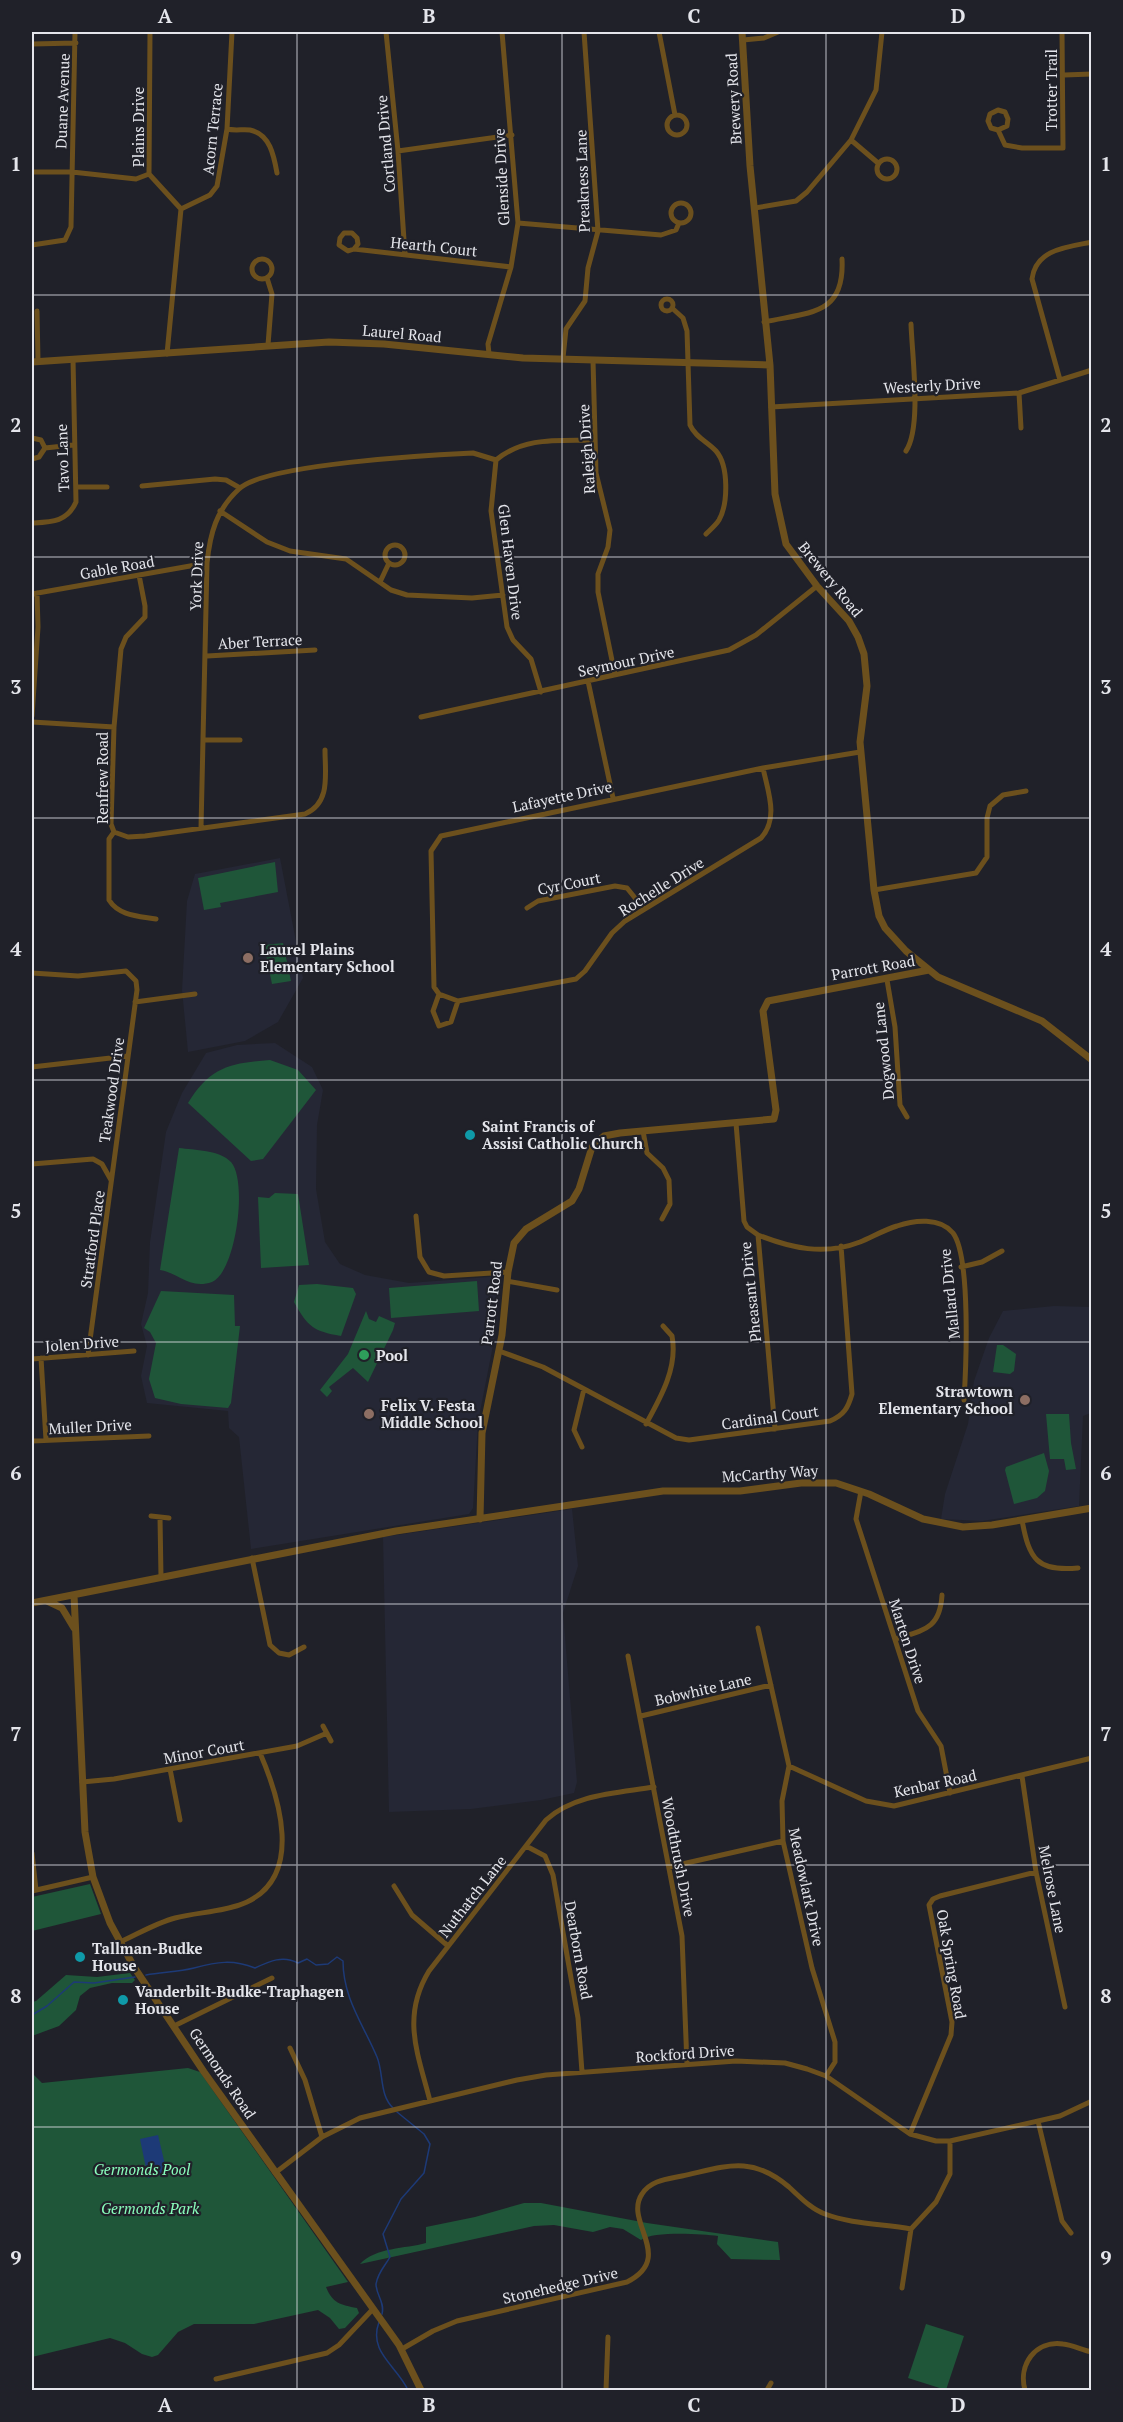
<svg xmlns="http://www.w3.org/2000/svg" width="1123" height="2422" viewBox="0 0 1123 2422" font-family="'PT Serif',serif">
<rect width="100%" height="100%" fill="#202129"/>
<path fill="#252735" d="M 280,858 L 303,978 L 278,1022 L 245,1041 L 188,1052 L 182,990 L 187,901 L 195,874 Z
M 275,1043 L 312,1067 L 323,1090 L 317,1125 L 316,1189 L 325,1242 L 340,1264 L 365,1275 L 409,1283 L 502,1276 L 497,1325 L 478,1422 L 473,1508 L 469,1514 L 251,1549 L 239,1437 L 229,1428 L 228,1411 L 147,1403 L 141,1376 L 147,1346 L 141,1324 L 148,1293 L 150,1242 L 166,1132 L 182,1093 L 206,1053 L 237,1045 Z
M 1054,1306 L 1091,1307 L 1091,1413 L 1083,1416 L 1079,1506 L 982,1521 L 941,1519 L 945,1494 L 968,1424 L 974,1381 L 989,1338 L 1003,1311 Z
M 572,1509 L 578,1566 L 563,1613 L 577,1782 L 574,1793 L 541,1800 L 471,1809 L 389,1812 L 383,1537 Z"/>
<path fill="#1f5639" d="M 275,862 L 278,892 L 220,903 L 221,907 L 204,910 L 198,878 Z
M 283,943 L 291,981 L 272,984 L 264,945 Z
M 270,1060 L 298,1070 L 316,1090 L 263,1159 L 251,1161 L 188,1103 C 210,1067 230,1063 270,1060 Z
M 179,1148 C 194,1150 220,1150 231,1162 C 248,1181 236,1272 212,1282 C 190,1290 179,1273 160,1270 Z
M 275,1193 L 298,1194 L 309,1265 L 261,1268 L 258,1197 L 269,1198 Z
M 477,1281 L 479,1311 L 391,1318 L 389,1288 Z
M 317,1284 L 353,1288 L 356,1294 L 341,1336 C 313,1331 308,1327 294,1302 L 299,1285 Z
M 161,1291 L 234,1295 L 235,1326 L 240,1326 L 231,1403 L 228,1408 L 181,1404 L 155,1398 L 149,1379 L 156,1343 L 150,1332 L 144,1328 Z
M 366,1311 L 369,1319 L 376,1322 L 379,1316 L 395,1323 L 393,1330 L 368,1382 L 353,1368 L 329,1387 L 332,1391 L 327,1397 L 320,1390 L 348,1354 Z
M 997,1345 L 1003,1345 L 1016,1354 L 1014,1371 L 1010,1374 L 993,1372 Z
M 1046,1414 L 1069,1414 L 1071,1443 L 1076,1469 L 1066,1470 L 1064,1459 L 1050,1459 Z
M 1044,1453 L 1049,1471 L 1045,1491 L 1037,1498 L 1014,1504 L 1005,1470 L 1006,1467 Z
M 90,1884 L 101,1914 L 32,1931 L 32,1897 Z
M 130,1973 L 135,1980 L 132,1983 L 112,1983 L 90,1988 L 80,1996 L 76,2010 L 59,2026 L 32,2036 L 32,2002 L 36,2001 L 66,1975 L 97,1977 Z
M 188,2068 L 200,2072 L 348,2282 L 326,2287 C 332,2303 341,2305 357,2308 L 359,2313 L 345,2328 L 339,2329 L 330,2318 L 318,2310 L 254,2324 L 194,2324 L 178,2332 L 158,2355 L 152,2357 L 142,2354 L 125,2343 L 110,2338 L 32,2357 L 32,2073 L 42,2083 Z
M 524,2203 L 541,2203 L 647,2223 L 778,2242 L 780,2260 L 731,2259 L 717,2244 L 718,2236 C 701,2234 653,2231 641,2240 L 623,2229 L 610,2227 L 593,2232 L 554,2225 L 534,2226 L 360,2264 C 376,2247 405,2249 426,2243 L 426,2227 L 475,2217 Z
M 926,2324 L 964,2336 L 946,2390 L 908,2378 Z"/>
<path fill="#1d3a77" d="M 158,2135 L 167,2173 L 148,2178 L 140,2139 Z"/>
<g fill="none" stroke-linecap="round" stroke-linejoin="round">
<path stroke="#1d3a77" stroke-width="1.5" d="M 146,1975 C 162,1972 178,1972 194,1968 C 217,1962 232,1959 255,1968 C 270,1961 283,1955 298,1963 L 307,1959 L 316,1965 L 328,1964 L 337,1957 L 343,1961 C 343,1998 363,2024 377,2057 C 384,2074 379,2096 394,2109
M 32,2015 L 47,2006 L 74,1982 L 94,1983 L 135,1977
M 382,2314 C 385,2302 376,2295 376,2284 C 378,2272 385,2266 390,2257 L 383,2234 L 401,2199 L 424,2173 L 430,2144 L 424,2134 L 397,2112
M 379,2322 C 368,2352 396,2365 408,2390"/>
<path stroke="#6c501d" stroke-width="5" d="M 150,32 L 149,174 L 181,209 L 167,354
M 386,32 L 398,151 L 405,255
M 659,32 L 675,115
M 743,40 L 764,38 L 778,32
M 32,44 L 76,43
M 1064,75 L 1092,74
M667 125a10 10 0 1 1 20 0a10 10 0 1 1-20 0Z
M 227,129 C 235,131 243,129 250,130 C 270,134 274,156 277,173
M 998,130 L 1007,126 L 1008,119 L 1005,112 L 998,110 L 990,114 L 988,121 L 991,128 L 998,130 L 1005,145 L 1022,148 L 1063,148 L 1062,32
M 851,140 L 878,163
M 398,151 L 512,135
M877 169a10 10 0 1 1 20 0a10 10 0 1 1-20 0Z
M 32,172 L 72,172 L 136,179 L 149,174
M671 213a10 10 0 1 1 20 0a10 10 0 1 1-20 0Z
M 755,208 L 796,201 L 807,192 L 851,140 L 876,90 L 882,32
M 181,209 L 210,195 L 217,186 L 227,129 L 232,32
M 518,223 L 661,235 L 676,230 L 679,223
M 32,245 L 65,240 L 71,227 L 75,32
M 354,249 L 358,244 L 357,238 L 352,233 L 344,233 L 340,238 L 339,245 L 348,251 L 354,249 L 511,267
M252 269a10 10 0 1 1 20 0a10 10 0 1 1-20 0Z
M 267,278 L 272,294 L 268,345
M661 305a6 6 0 1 1 12 0a6 6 0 1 1-12 0Z
M 672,308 L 683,318 L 687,331 L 690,425 C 696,438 707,441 716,451 C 729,466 728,504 719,520 C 716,525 710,530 706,534
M 37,311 L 38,361
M 764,322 C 809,312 845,316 842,259
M 489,354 L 488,344 L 511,267 L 518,223 L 502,32
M 563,358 L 566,329 L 585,301 L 588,268 L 598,231 L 584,32
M 593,360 L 596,473 L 610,530 L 608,547 L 598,574 L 598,592 L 615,675
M 1060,380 L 1032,279 C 1036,249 1067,247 1092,242
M 1019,393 L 1021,428
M 771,407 L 1019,393 L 1092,370
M 32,438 L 41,440 L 45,448 L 39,457 L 32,459
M 45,448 L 73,445
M 906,451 C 922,427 912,355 911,324
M 496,460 L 491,511 L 507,627 L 513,640 L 531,659 L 541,692
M 496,460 C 525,436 560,441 595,440
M 142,486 L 215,479 L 226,480 L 240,488
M 77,487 L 107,487
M 220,511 L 267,542 L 290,551 L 346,559 L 391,590 L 407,595 L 472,598 L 503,595
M 32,523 C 52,522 67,522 76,502 L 73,359
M385 555a10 10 0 1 1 20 0a10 10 0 1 1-20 0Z
M 380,582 L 389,563
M 32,594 L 207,563
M 207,656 L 315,650
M 588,681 L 613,798
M 32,716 L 38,627 L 37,593
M 421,717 L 729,650 L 756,635 L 817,586
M 32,722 L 114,727
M 204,740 L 240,740
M 763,768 C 768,792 779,818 761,838 L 625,921 L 612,933 L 585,971 L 576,979 L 458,1001 L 439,994 L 434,987 L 431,851 L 441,836 L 763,768 L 860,752
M 201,828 L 207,563 C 210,534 216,510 239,489 C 265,464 430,455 473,453 L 496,460
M 114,832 L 111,824 L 114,727 L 121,649 L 126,637 L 145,617 L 145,606 L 139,575
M 114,832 L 128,837 L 145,836 L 305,814 C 331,803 325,774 325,750
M 114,832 L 109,839 L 109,900 C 119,916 139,916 156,919
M 874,890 L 976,873 L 987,857 L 987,818 L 990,806 L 1003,795 L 1026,791
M 527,908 L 538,901 L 615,886 L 627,888 L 644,909
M 32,973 L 78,976 L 126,971 L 136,981 L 137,990 L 88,1355
M 887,980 L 895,1027 L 900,1105 L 907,1117
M 439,994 L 433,1011 L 439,1026 L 451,1022 L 458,1001
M 135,1002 L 195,994
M 32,1067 L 128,1056
M 736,1123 L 744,1221 L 747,1227 L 758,1235 L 775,1429
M 643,1131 L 647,1153 L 663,1168 L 669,1180 L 670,1204 L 662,1219
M 32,1164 L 93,1159 L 102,1164 L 111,1180
M 416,1216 L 420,1257 L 429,1272 L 444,1276 L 508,1272
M 758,1235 C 791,1248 824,1256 860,1242 C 872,1237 884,1230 897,1226 C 914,1220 940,1217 953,1233 C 971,1257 966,1368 964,1400
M 961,1267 L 982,1262 L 1002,1251
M 507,1281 L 557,1290
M 499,1351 L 543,1367 L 676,1438 L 689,1440 L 830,1421 C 844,1415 848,1408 852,1394 L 841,1246
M 41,1358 L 46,1440
M 32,1359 L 134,1351
M 646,1424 C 661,1397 678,1367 672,1336 L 663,1326
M 32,1441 L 149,1436
M 582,1447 L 574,1430 L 584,1389
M 861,1491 L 856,1519 L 918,1711 L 941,1746 L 950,1793
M 151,1516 L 169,1518
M 160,1517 L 161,1577
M 1022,1520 C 1029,1559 1037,1572 1078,1568
M 252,1558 L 270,1645 L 279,1653 L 289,1655 L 304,1647
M 758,1628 L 789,1766 L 782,1801 L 783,1841 L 812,1968 L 835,2042 L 835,2062 L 826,2076
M 895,1639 C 924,1630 940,1629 942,1595
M 628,1656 L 682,1936 L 687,2065
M 641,1716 L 771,1685
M 323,1726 L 331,1741
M 789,1766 L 866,1801 L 894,1806 L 1092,1758
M 170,1769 L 180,1820
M 1022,1776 L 1036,1872 L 1065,2007
M 82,1782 L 114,1779 L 297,1746 L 327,1733
M 526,1846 L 545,1856 L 553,1875 L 578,2018 L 582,2072
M 32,1853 L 36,1890
M 669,1867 L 783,1841
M 394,1886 L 412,1915 L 448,1946
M 32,1891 L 93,1877
M 120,1942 C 138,1934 156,1923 175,1918 C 198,1912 225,1912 247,1902 C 304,1875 279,1797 260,1753
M 174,2026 L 272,1978
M 290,2048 L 305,2080 L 322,2137
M 430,2101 C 418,2054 401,2017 429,1971 L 546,1820 C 574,1794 618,1793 654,1787
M 1038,2121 L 1062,2221 L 1071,2233
M 910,2134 L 951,2035 L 952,2022 L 929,1905 L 933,1899 L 940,1896 L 1036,1872
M 275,2173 L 322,2137 L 360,2118 L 517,2080 L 546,2075 L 736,2061 L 785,2063 L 807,2069 L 826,2076 L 910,2134 L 936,2141 L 950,2141 L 1060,2116 L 1092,2101
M 902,2288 L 911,2229 L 936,2202 L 950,2174 L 950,2141
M 402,2349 L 433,2331 L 457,2321 L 627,2282 C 676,2257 623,2222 642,2194 C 651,2180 668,2179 682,2176 C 727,2166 751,2155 789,2187 C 800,2197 811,2209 825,2214 C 851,2224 883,2224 911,2229
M 216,2379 L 327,2353 L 339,2345 L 373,2309
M 606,2390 L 608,2337
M 767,2390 L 771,2383
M 1025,2390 C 1018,2365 1035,2340 1063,2344 C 1073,2345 1082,2350 1092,2352"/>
<path stroke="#6c501d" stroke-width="7" d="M 742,32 L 750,166 L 770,365 L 775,494 L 786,544 L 817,586 L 849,621 L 858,637 L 864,654 L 867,686 L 860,742 L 874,890 L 879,916 L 885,928 L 906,951 L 938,977 L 1042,1021 L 1092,1060
M 32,362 L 329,342 L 384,344 L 523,358 L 770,365
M 480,1519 L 482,1433 L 502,1335 L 508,1272 L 514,1243 L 526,1229 L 572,1201 L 579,1189 L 592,1147 L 604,1136 L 620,1133 L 774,1119 L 776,1110 L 763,1011 L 768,1001 L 929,970
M 74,1595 L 85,1832 L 93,1877 L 110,1923 L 134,1967 L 204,2072 L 399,2345 L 421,2390
M 47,1601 L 62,1608 L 74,1628
M 32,1603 L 396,1531 L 663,1491 L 740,1491 L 801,1483 L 836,1483 L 869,1494 L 923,1519 L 963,1527 L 992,1525 L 1092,1508"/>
</g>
<path fill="none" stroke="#e4e5eb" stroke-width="1.5" stroke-opacity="0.55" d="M 297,32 L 297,2390M 562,32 L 562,2390M 826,32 L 826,2390M 32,295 L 1092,295M 32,557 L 1092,557M 32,818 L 1092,818M 32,1080 L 1092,1080M 32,1342 L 1092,1342M 32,1604 L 1092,1604M 32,1865 L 1092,1865M 32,2127 L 1092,2127"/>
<g fill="#8d6e63" stroke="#202129" stroke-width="2">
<circle cx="248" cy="958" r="6"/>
<circle cx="1025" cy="1400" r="6"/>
<circle cx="369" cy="1414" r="6"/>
</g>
<g fill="#0f9aa8" stroke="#202129" stroke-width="2">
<circle cx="470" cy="1135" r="6"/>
<circle cx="80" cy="1957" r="6"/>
<circle cx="123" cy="2000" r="6"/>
</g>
<circle fill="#2e9e5b" stroke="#202129" stroke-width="2" cx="364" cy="1355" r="6"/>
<g text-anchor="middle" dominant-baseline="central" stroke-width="4.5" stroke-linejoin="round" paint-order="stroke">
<g font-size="15" fill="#e4e5eb" stroke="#202129">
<text transform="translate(1051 90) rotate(-90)">Trotter Trail</text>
<text transform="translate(733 99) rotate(-93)">Brewery Road</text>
<text transform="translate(62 101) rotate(-88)">Duane Avenue</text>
<text transform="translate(138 127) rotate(-90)">Plains Drive</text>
<text transform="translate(212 129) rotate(-84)">Acorn Terrace</text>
<text transform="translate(385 144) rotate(-95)">Cortland Drive</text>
<text transform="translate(501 177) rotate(-93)">Glenside Drive</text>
<text transform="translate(582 181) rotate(-92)">Preakness Lane</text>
<text transform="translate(434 246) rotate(6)">Hearth Court</text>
<text transform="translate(402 333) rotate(5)">Laurel Road</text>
<text transform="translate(932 385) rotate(-3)">Westerly Drive</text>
<text transform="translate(586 449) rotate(-94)">Raleigh Drive</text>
<text transform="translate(62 458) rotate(-92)">Tavo Lane</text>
<text transform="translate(511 562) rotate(83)">Glen Haven Drive</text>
<text transform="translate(117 567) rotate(-10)">Gable Road</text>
<text transform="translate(196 576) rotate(-88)">York Drive</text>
<text transform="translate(831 579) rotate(51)">Brewery Road</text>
<text transform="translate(260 641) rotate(-3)">Aber Terrace</text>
<text transform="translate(626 661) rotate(-12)">Seymour Drive</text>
<text transform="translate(102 778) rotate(-90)">Renfrew Road</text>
<text transform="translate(562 796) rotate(-12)">Lafayette Drive</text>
<text transform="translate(569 883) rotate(-11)">Cyr Court</text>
<text transform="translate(661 886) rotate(-32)">Rochelle Drive</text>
<text transform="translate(873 967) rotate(-10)">Parrott Road</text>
<text transform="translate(883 1051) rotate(-96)">Dogwood Lane</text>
<text transform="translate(111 1090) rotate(-82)">Teakwood Drive</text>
<text transform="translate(92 1239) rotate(-82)">Stratford Place</text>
<text transform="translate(750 1292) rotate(-96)">Pheasant Drive</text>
<text transform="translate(949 1294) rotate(-96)">Mallard Drive</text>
<text transform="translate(491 1303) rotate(-83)">Parrott Road</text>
<text transform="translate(82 1343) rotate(-4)">Jolen Drive</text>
<text transform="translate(770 1417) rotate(-8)">Cardinal Court</text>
<text transform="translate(90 1426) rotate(-3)">Muller Drive</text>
<text transform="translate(770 1473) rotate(-4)">McCarthy Way</text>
<text transform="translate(908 1641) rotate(72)">Marten Drive</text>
<text transform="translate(703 1689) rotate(-13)">Bobwhite Lane</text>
<text transform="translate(204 1751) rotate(-10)">Minor Court</text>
<text transform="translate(935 1783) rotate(-12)">Kenbar Road</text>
<text transform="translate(679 1857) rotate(79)">Woodthrush Drive</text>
<text transform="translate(807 1887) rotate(78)">Meadowlark Drive</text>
<text transform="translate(1053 1889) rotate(79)">Melrose Lane</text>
<text transform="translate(472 1896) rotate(-52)">Nuthatch Lane</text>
<text transform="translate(579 1950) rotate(80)">Dearborn Road</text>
<text transform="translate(952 1964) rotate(80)">Oak Spring Road</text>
<text transform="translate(685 2053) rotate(-4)">Rockford Drive</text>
<text transform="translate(223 2073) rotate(56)">Germonds Road</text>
<text transform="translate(560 2285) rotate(-13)">Stonehedge Drive</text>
</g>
<g font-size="15" font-weight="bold" fill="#e4e5eb" stroke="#202129" text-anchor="start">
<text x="260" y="949">Laurel Plains<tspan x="260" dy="17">Elementary School</tspan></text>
<text x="482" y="1126">Saint Francis of<tspan x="482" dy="17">Assisi Catholic Church</tspan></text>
<text x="376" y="1355">Pool</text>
<text x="1013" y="1391" text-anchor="end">Strawtown<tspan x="1013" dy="17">Elementary School</tspan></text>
<text x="381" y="1405">Felix V. Festa<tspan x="381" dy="17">Middle School</tspan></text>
<text x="92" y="1948">Tallman-Budke<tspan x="92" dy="17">House</tspan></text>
<text x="135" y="1991">Vanderbilt-Budke-Traphagen<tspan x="135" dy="17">House</tspan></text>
</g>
<g font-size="15" font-style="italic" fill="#89febc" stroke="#202129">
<text x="142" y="2169">Germonds Pool</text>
<text x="150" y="2208">Germonds Park</text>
</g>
</g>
<rect width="1123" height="2422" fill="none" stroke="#202129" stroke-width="66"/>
<rect x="33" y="33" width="1057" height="2356" fill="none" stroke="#e4e5eb" stroke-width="2"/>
<g font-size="20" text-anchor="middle" font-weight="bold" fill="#e4e5eb">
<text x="165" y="23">A</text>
<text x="429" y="23">B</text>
<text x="694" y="23">C</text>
<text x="958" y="23">D</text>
<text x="16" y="171">1</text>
<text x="1106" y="171">1</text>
<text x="16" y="432">2</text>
<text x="1106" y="432">2</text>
<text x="16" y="694">3</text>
<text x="1106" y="694">3</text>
<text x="16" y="956">4</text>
<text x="1106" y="956">4</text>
<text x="16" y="1218">5</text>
<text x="1106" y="1218">5</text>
<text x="16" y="1480">6</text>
<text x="1106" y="1480">6</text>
<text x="16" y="1741">7</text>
<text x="1106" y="1741">7</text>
<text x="16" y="2003">8</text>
<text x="1106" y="2003">8</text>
<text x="16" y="2265">9</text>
<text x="1106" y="2265">9</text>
<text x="165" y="2412">A</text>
<text x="429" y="2412">B</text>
<text x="694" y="2412">C</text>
<text x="958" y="2412">D</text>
</g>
</svg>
